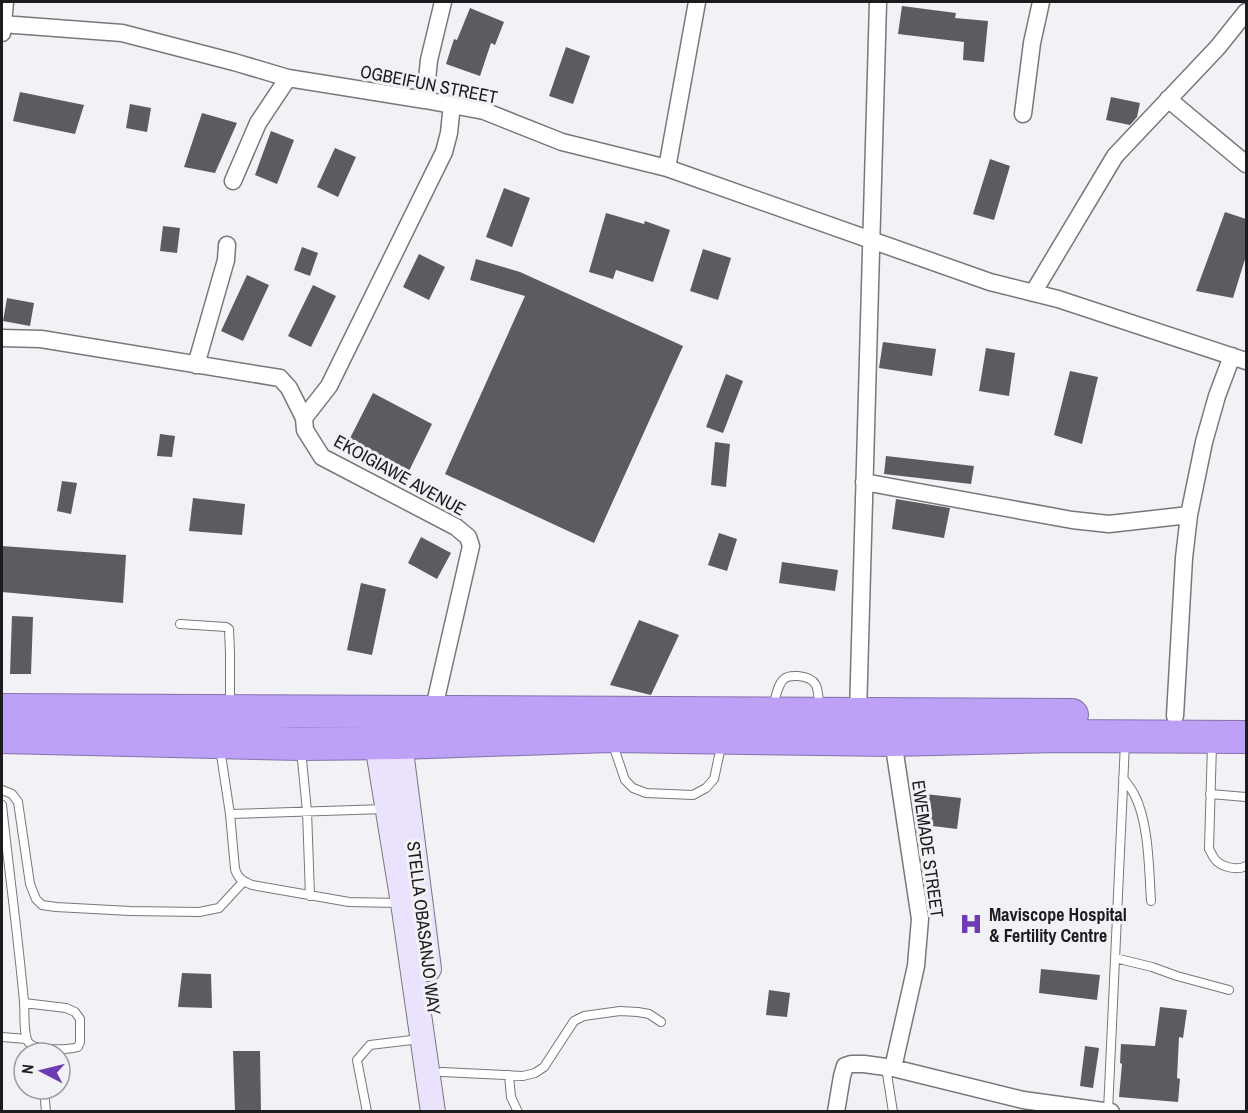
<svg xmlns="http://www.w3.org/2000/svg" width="1248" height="1113" viewBox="0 0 1248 1113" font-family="'Archivo Narrow',sans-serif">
<rect width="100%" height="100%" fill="#f2f1f5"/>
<path fill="#5c5b5f" d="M 902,6 L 956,13 L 955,18 L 988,21 L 984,62 L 963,60 L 964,42 L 898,34 Z
M 470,8 L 504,22 L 495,45 L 491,43 L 480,76 L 446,64 L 454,39 L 457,40 Z
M 566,47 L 590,56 L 573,104 L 549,96 Z
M 20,92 L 84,105 L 75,134 L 13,121 Z
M 1111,97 L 1140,103 L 1137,117 L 1130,125 L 1106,120 Z
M 130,104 L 151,108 L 147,132 L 126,128 Z
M 202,113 L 237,123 L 215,173 L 184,167 Z
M 271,131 L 294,140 L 277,184 L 255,175 Z
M 335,148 L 356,157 L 338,197 L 317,187 Z
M 990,159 L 1010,166 L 994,220 L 973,214 Z
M 504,188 L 530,198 L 512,247 L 486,237 Z
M 1225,212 L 1246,219 L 1246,256 L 1233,298 L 1196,291 Z
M 606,213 L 644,224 L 645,221 L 670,230 L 653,282 L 616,270 L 613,279 L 589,272 Z
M 163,226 L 180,228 L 177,253 L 160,251 Z
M 302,247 L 318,253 L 310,276 L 294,270 Z
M 703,249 L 731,258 L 718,300 L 690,291 Z
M 419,254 L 445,267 L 429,300 L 403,287 Z
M 476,259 L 520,272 L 683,346 L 594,543 L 445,474 L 525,296 L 470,280 Z
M 247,275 L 269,285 L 243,341 L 221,331 Z
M 313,285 L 336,296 L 311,347 L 288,336 Z
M 7,298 L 34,303 L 30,326 L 3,321 Z
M 883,342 L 936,349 L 932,376 L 879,368 Z
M 986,348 L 1015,353 L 1009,396 L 979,391 Z
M 1070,371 L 1098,377 L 1082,444 L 1054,435 Z
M 726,374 L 743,381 L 723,433 L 706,427 Z
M 373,393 L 432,424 L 408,473 L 348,442 Z
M 160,434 L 175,436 L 172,457 L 157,456 Z
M 715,442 L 730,444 L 726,487 L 711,485 Z
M 886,456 L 974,466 L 971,484 L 884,474 Z
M 62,481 L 77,483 L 71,514 L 57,511 Z
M 193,498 L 245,504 L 242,535 L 189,531 Z
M 896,499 L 950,508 L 944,538 L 892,529 Z
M 719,533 L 737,539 L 727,571 L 708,565 Z
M 421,537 L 451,553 L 437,579 L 408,563 Z
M 2,546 L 126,555 L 123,603 L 2,592 Z
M 782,562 L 838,570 L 835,591 L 779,583 Z
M 361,583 L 386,589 L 372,655 L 347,650 Z
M 12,616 L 33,617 L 31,674 L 10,674 Z
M 639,620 L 679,635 L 651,695 L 610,685 Z
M 916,793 L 961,798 L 957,829 L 916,824 L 914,811 Z
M 1041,969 L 1100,975 L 1097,1000 L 1039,993 Z
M 182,973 L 211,974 L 212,1008 L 178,1007 Z
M 769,990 L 790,993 L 787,1017 L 766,1015 Z
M 1160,1007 L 1187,1010 L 1183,1038 L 1179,1037 L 1177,1078 L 1180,1079 L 1178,1102 L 1119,1097 L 1122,1064 L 1120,1063 L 1121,1044 L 1155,1046 Z
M 1085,1046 L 1099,1048 L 1093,1088 L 1080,1086 Z
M 233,1051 L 260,1051 L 261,1112 L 235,1112 Z"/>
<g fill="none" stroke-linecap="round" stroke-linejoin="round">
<g stroke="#78777a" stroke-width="10">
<path id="lane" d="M 180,624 L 226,627 L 229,629 L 230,653 L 230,705
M 773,706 C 776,698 777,685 784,679 C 788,675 793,676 798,676 C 820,678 818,690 819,708
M 612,742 L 625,780 L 633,788 L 646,793 L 693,795 L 706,788 L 714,779 L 722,742
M 1212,744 L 1209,849 C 1211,852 1212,855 1214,858 C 1220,867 1237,871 1246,866
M 220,748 L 230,814 L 235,869 C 238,879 243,881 252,885 L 349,902 L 399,903
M 301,750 L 307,811 L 310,896
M 1123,778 C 1127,783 1131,788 1134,794 C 1149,821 1149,871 1151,901
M 2,790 L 12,794 L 18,802 L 30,884 L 36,899 L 42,905 L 56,907 L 130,911 L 199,912 L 219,908 L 243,882
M 1210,794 L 1246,797
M 2,805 C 9,871 18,936 24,1002 C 25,1013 23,1036 29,1043 C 36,1051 68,1050 78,1047 L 80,1042 L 80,1019 L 75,1012 L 66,1008 L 24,1003
M 230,814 L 385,809
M 1115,958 L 1152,967 L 1177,976 L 1229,990
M 2,1037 L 26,1039
M 886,1067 L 893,1112
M 442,1072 L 523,1076 L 535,1073 L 544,1067 L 574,1021 L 584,1016 L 620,1011 L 638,1012 L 649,1014 L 661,1022
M 509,1075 L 511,1097 L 518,1112
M 44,1089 L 46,1112
M 1108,1111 L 1125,743
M 367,1112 L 357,1060 L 370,1045 L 420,1039"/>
</g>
<g stroke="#78777a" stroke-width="19">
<path id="street" d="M 2,24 L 122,33 L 234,62 L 288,78 L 425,100 L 484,111 L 562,142 L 667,168 L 990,282 L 1058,299 L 1246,361
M 2,33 L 5,2
M 1168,99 L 1246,164
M 425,100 L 429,60 L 443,2
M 1023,114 L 1032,43 L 1041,2
M 667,168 L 697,2
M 233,181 L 258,123 L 288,78
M 1033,293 L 1115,156 L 1218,47 L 1246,12
M 2,338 L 41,339 L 280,378 L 289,388 L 304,418 L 305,430 L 322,457 L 456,527 L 468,537 L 471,546 L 433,712
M 196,365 L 226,260 L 227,245
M 304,418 L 329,386 L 444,152 L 449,133 L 452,104
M 864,482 L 1072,520 L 1109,524 L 1189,515
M 858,714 L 878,2
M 1175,716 L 1184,558 L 1189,515 L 1204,442 L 1217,396 L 1232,356
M 893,1068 L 916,966 L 920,919 L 893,740
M 836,1112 L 842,1076 L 845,1066 L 851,1064 L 864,1064 L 893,1068 L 1023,1100 L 1111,1112"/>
</g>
<g stroke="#78777a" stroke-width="26">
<path id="secondary" d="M 400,743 L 429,969
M 377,744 L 403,903 L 433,1112"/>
</g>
<g stroke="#8472ab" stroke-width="34">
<path id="highway" d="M 2,710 L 1072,715
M 2,737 L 300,744 L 400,743 L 610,736 L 893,740 L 1057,736 L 1246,737"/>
</g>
<use href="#lane" stroke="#fff" stroke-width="8"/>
<use href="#street" stroke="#fff" stroke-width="16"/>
<use href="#secondary" stroke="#ebe3fd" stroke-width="24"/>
<use href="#highway" stroke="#bca1f7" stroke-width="32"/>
</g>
<defs>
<g id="hospital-bare" transform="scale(1.8)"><path d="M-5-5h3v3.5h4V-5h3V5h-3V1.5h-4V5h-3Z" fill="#6d3cb3" stroke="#f2f1f5" stroke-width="2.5" paint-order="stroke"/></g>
</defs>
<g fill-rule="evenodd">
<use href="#hospital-bare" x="971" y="924"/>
</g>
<g text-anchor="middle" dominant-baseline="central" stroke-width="6" stroke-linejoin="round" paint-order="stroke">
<g font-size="18" fill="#1c1b1d" stroke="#f2f1f5">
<text transform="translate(429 84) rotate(11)">OGBEIFUN STREET</text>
<text transform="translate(400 475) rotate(29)">EKOIGIAWE AVENUE</text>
<text transform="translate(928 849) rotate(82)">EWEMADE STREET</text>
<text transform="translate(424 928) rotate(83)">STELLA OBASANJO WAY</text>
</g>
<g font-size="18" font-weight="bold" fill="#1c1b1d" stroke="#f2f1f5" text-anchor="start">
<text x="989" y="914">Maviscope Hospital<tspan x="989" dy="21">&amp; Fertility Centre</tspan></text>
</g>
</g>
<rect width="1248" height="1113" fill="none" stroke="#1c1b1d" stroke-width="6"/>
<g transform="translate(42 1071) rotate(277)"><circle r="28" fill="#f2f1f5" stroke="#9c9b9f" stroke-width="1.5"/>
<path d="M0-4.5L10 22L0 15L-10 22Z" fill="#6d3cb3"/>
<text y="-9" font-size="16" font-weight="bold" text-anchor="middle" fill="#1c1b1d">N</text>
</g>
</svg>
